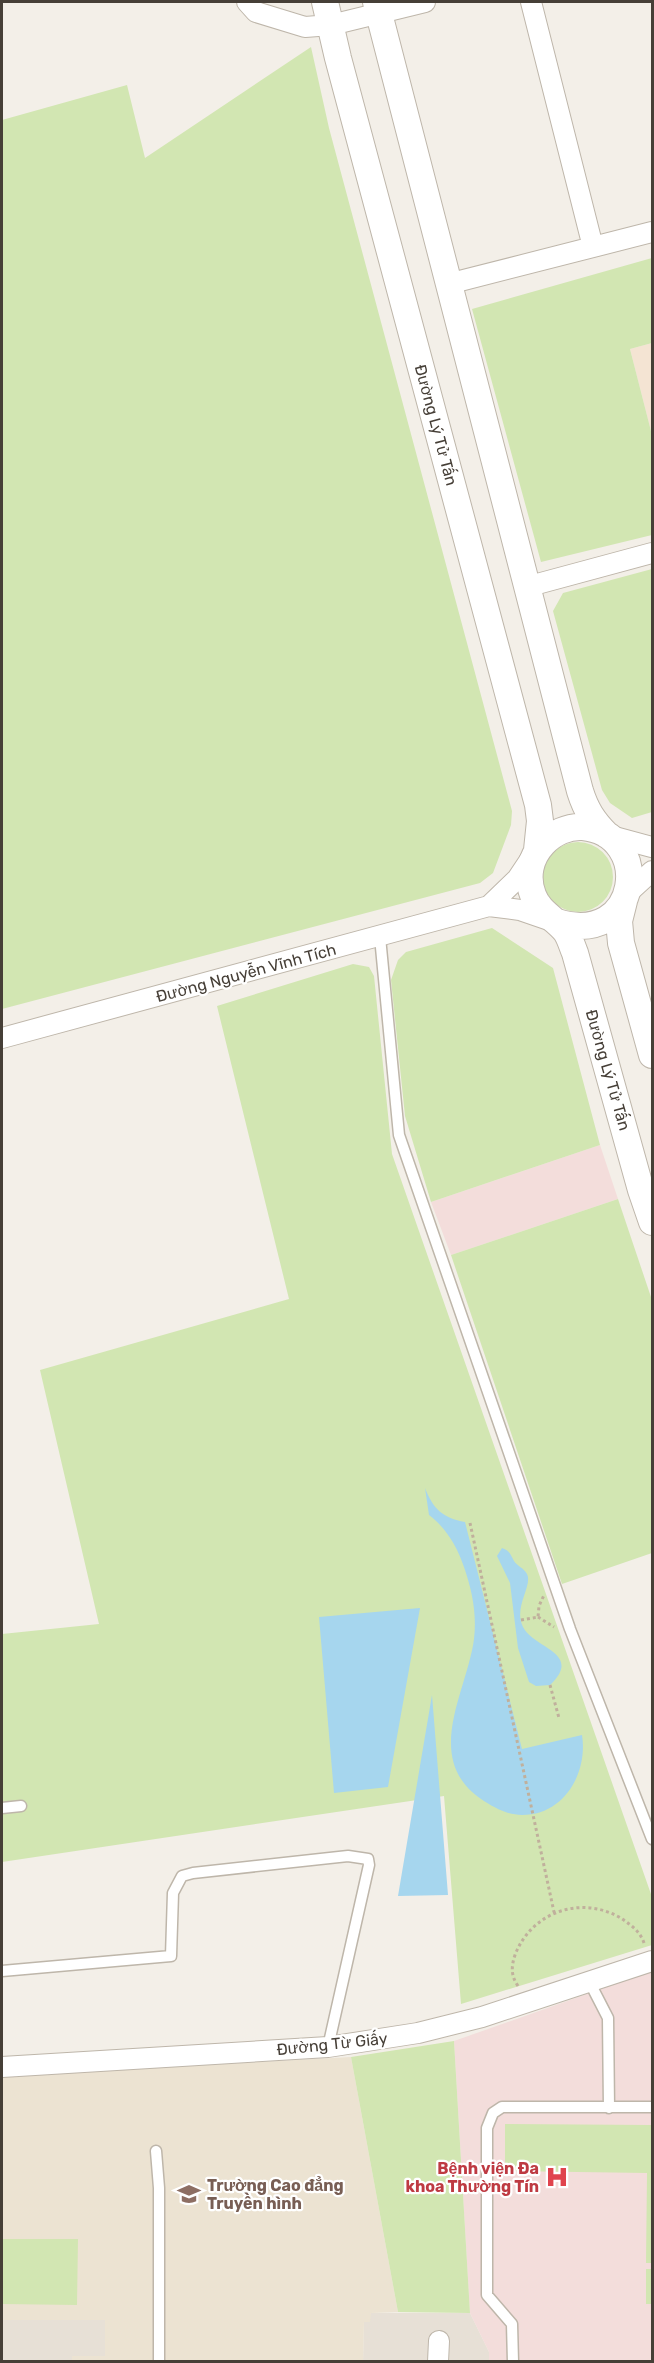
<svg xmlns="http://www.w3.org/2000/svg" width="654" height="2363" viewBox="0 0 654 2363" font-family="Rubik,sans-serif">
<rect width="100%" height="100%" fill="#f3efe8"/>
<path fill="#e7e0d6" d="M 371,2313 L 470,2313 L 489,2352 L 489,2361 L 363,2362 L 364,2322 Z
M 2,2320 L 105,2320 L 105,2356 L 72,2356 L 72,2361 L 2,2361 Z"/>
<path fill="#f4e4d3" d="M 652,343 L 652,435 L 630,349 Z"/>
<path fill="#ece3d2" d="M 351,2057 L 398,2312 L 371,2313 L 370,2322 L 364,2322 L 363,2361 L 72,2361 L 72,2356 L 105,2356 L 105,2320 L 2,2320 L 2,2076 Z"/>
<path fill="#f3dddb" d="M 600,1145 L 618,1199 L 451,1255 L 431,1202 Z
M 652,1971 L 652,2361 L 489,2361 L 489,2352 L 470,2313 L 454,2041 Z"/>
<path fill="#d2e6b2" d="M 311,47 L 329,128 L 512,811 L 511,825 L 493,873 L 480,883 L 2,1009 L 2,120 L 127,85 L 145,158 Z
M 652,258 L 652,343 L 630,349 L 652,435 L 652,535 L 541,562 L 472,309 Z
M 652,569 L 652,812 L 632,818 L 610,803 L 602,790 L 553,611 L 563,593 Z
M543 877a35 35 0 1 1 70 0a35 35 0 1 1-70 0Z
M 492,928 L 553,968 L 600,1145 L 431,1202 L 405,1116 L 391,980 L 398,960 L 406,952 Z
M 353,964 L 369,967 L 374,976 L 392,1154 L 652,1897 L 652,1945 L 461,2004 L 444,1796 L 2,1862 L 2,1634 L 99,1624 L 40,1370 L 289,1299 L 217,1006 Z
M 618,1199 L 652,1300 L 652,1553 L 562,1584 L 451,1255 Z
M 454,2041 L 470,2313 L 398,2312 L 351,2057 Z
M 505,2124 L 652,2125 L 652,2263 L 646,2263 L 647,2173 L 505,2171 Z
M 2,2239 L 78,2239 L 77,2305 L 2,2304 Z
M 646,2269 L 652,2269 L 652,2304 L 646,2304 Z"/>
<path fill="#a6d6ee" d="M 425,1488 C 433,1509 443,1518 465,1522 L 522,1749 L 582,1735 C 588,1772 565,1815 522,1815 C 507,1815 493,1807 481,1799 C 422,1758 467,1692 474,1639 C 477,1614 472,1590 464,1567 C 457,1546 446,1528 429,1515 Z
M 502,1548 C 510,1551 510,1554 514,1561 C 517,1566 524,1568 527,1574 C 533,1586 513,1607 523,1627 C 533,1648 584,1653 550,1685 L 536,1686 L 529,1682 L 518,1648 L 510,1583 L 497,1556 Z
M 420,1608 L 388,1787 L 334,1793 L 319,1617 Z
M 432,1695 L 448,1895 L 398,1896 Z"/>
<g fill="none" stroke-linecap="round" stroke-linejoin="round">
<g stroke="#beb6aa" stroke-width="13">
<path id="service" d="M 380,937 L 399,1135 L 570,1629 L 652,1839
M 2,1808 L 21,1806
M 2,1971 L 171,1956 L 173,1893 L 182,1876 L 193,1873 L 348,1856 L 368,1859 L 369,1865 L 328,2047
M 590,1983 L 608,2018 L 609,2108
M 156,2151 L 159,2188 L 159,2362
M 513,2362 L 512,2324 L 487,2295 L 487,2128 L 493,2113 L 502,2107 L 652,2107"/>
</g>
<g stroke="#beb6aa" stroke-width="22">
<path id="minor" d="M 247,2 L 256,12 L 305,27 L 331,25 L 425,2
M 531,2 L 593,247
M 448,284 L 652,232
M 526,587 L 652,553
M 607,835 L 652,847
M 628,893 L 652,871
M 489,906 L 517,879 L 531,858
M 2,1038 L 489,906 L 520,910 L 552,921
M 2,2067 L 328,2047 L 418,2033 L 482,2017 L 652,1961
M 438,2362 L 439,2341"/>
</g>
<g stroke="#beb6aa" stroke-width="28">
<path id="tertiary" d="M 325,2 L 338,58 L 538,805 L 540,821 L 537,850
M 376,2 L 580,791 C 586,810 593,821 607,835
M 624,901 L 619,921 L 621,943 L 652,1055
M 557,922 C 641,948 654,834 583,827 C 568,826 553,833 543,844 C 530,858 526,877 533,895 C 539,912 556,919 566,932 C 570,938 572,946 575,953 L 641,1190 L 652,1222"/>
</g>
<path stroke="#c0b09c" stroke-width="3" stroke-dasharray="3 3" stroke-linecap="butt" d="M 470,1523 L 554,1912
M 538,1617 L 554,1627
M 521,1620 L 538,1617 L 539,1606 L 544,1595
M 550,1685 L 559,1718
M 518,1986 C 511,1976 511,1967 515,1955 C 531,1913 579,1895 619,1917 C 630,1924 640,1931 644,1943"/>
<use href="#service" stroke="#fff" stroke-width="10"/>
<use href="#minor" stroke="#fff" stroke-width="20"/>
<use href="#tertiary" stroke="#fff" stroke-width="26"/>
</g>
<defs>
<g id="hospital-bare" transform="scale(1.8)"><path d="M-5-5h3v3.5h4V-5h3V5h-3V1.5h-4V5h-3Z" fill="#e0444e" stroke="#fff" stroke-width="2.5" paint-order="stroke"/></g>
<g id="university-bare" transform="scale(1.8)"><path d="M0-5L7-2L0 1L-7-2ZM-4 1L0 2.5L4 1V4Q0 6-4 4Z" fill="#8d6e63" stroke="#fff" stroke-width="2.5" paint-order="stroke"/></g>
</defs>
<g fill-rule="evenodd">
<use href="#hospital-bare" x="557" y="2177"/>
<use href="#university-bare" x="189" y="2194"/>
</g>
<g text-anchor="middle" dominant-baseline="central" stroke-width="4.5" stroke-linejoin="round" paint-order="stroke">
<g font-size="16" fill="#463f37" stroke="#fff">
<text transform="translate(436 425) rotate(75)">Đường Lý Tử Tấn</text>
<text transform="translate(246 973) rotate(-15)">Đường Nguyễn Vĩnh Tích</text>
<text transform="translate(608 1070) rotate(74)">Đường Lý Tử Tấn</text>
<text transform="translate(332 2044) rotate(-6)">Đường Từ Giấy</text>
</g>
<g font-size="16" font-weight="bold" fill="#be3a42" stroke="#fff" text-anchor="end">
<text x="539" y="2168">Bệnh viện Đa<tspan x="539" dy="18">khoa Thường Tín</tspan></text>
</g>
<g font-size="16" font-weight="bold" fill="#785e54" stroke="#fff" text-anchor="start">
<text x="207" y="2185">Trường Cao đẳng<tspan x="207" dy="18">Truyền hình</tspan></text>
</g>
</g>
<rect width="654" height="2363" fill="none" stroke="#463f37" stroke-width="6"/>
</svg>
